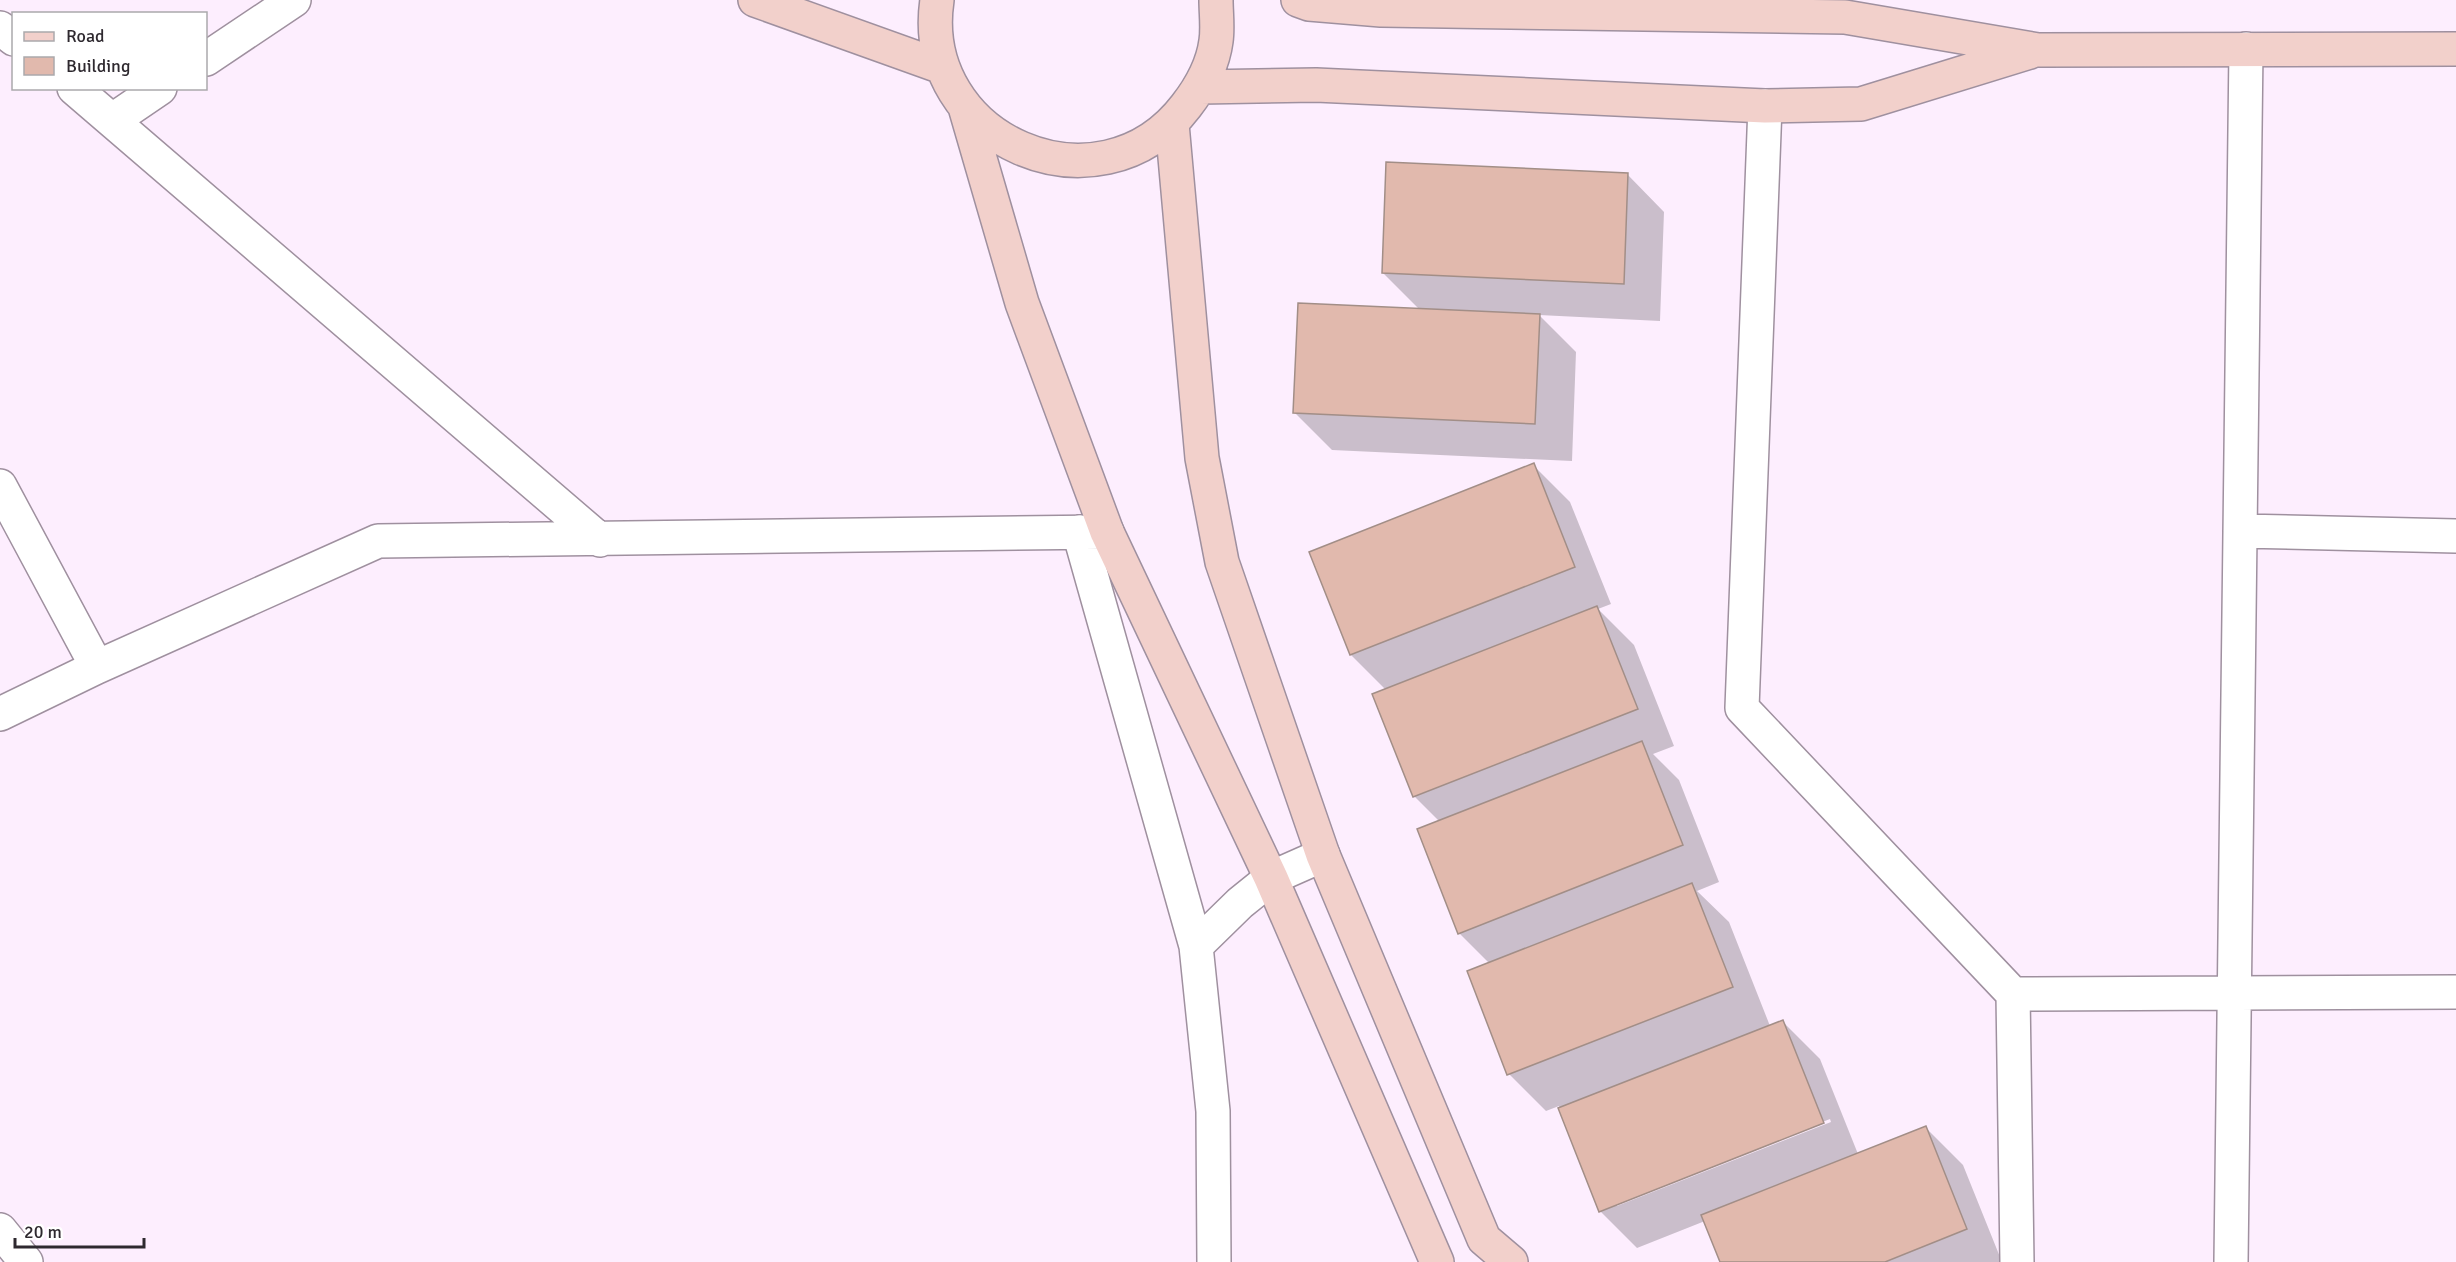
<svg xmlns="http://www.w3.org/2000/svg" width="2456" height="1262" viewBox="0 0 2456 1262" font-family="Signika,sans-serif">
<rect width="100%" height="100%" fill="#fdeefe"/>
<path fill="#0003" fill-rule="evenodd" d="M 1627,174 L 1664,212 L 1660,321 L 1539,315 L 1576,352 L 1572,461 L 1332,450 L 1295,413 L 1420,310 L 1383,273 Z
M 1533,465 L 1570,502 L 1611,604 L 1598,609 L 1634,645 L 1674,746 L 1653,754 L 1679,780 L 1719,882 L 1697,891 L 1729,922 L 1770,1026 L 1783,1022 L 1820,1059 L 1858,1154 L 1926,1128 L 1963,1165 L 2002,1262 L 1721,1262 L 1705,1221 L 1637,1248 L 1600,1211 L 1559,1106 L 1546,1111 L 1509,1074 L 1490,964 L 1459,933 L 1440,822 L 1414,796 L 1374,694 L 1386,690 L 1351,655 L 1311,553 ZM 1830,1119 L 1831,1122 L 1617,1206 L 1617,1203 Z"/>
<path fill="#e1b9ad" stroke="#a28e87" stroke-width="1.5" d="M 1386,162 L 1628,173 L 1624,284 L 1382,273 Z
M 1298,303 L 1540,314 L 1535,424 L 1293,413 Z
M 1534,463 L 1575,567 L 1350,655 L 1309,552 Z
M 1597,606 L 1638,709 L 1413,797 L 1372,694 Z
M 1642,741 L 1683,845 L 1458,934 L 1417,829 Z
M 1692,883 L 1733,987 L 1507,1075 L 1467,971 Z
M 1783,1020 L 1824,1123 L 1599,1212 L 1558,1108 Z
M 1926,1126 L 1967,1229 L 1885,1262 L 1720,1262 L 1701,1215 Z"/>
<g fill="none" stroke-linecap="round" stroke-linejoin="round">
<g stroke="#9f909f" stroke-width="36">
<path id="street" d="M 0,28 L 14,39
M 206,59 L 294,0
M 74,88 L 600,540
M 1765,106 L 1742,708 L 2013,994 L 2017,1262
M 113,120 L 160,88
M 0,486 L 97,667
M 2240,531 L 2456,536
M 1079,532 L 1196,946
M 0,714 L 97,667 L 378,541 L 1107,532
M 2013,994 L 2456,992
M 0,1230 L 26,1262
M 1214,1262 L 1213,1111 L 1196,946 L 1240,903 L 1271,878 L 1323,855
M 2231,1262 L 2246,49"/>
</g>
<g stroke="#9f909f" stroke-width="36">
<path id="secondary" d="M 755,0 L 942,67
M 937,0 C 916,140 1099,220 1186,106 C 1200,88 1213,64 1216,41 C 1218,28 1216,13 1216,0
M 1298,0 L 1309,4 L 1381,10 L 1845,17 L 2038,50 L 2456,49
M 1201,87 L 1316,85 L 1765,106 L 1861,104 L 2030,52
M 965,107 L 1022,303 L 1107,532 L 1271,878 L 1437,1262
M 1172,124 L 1202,458 L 1222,562 L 1323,855 L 1484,1239 L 1511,1262"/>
</g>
<use href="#street" stroke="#fff" stroke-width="33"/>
<use href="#secondary" stroke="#f2d0cb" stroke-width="33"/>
</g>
<rect x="12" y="12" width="195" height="78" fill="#ffffff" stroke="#aba9ac" stroke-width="1.5"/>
<rect x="24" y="32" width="30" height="9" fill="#f2d0cb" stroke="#aba9ac" stroke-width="1.5"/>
<text x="66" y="42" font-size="18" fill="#2e292f">Road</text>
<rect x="24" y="57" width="30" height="18" fill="#e1b9ad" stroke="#aba9ac" stroke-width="1.5"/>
<text x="66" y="72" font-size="18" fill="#2e292f">Building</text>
<path d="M15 1238v9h129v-9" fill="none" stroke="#2e292f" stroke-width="3"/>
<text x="24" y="1238" font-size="18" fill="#2e292f" stroke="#ffffff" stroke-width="4.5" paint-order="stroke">20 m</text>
</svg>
